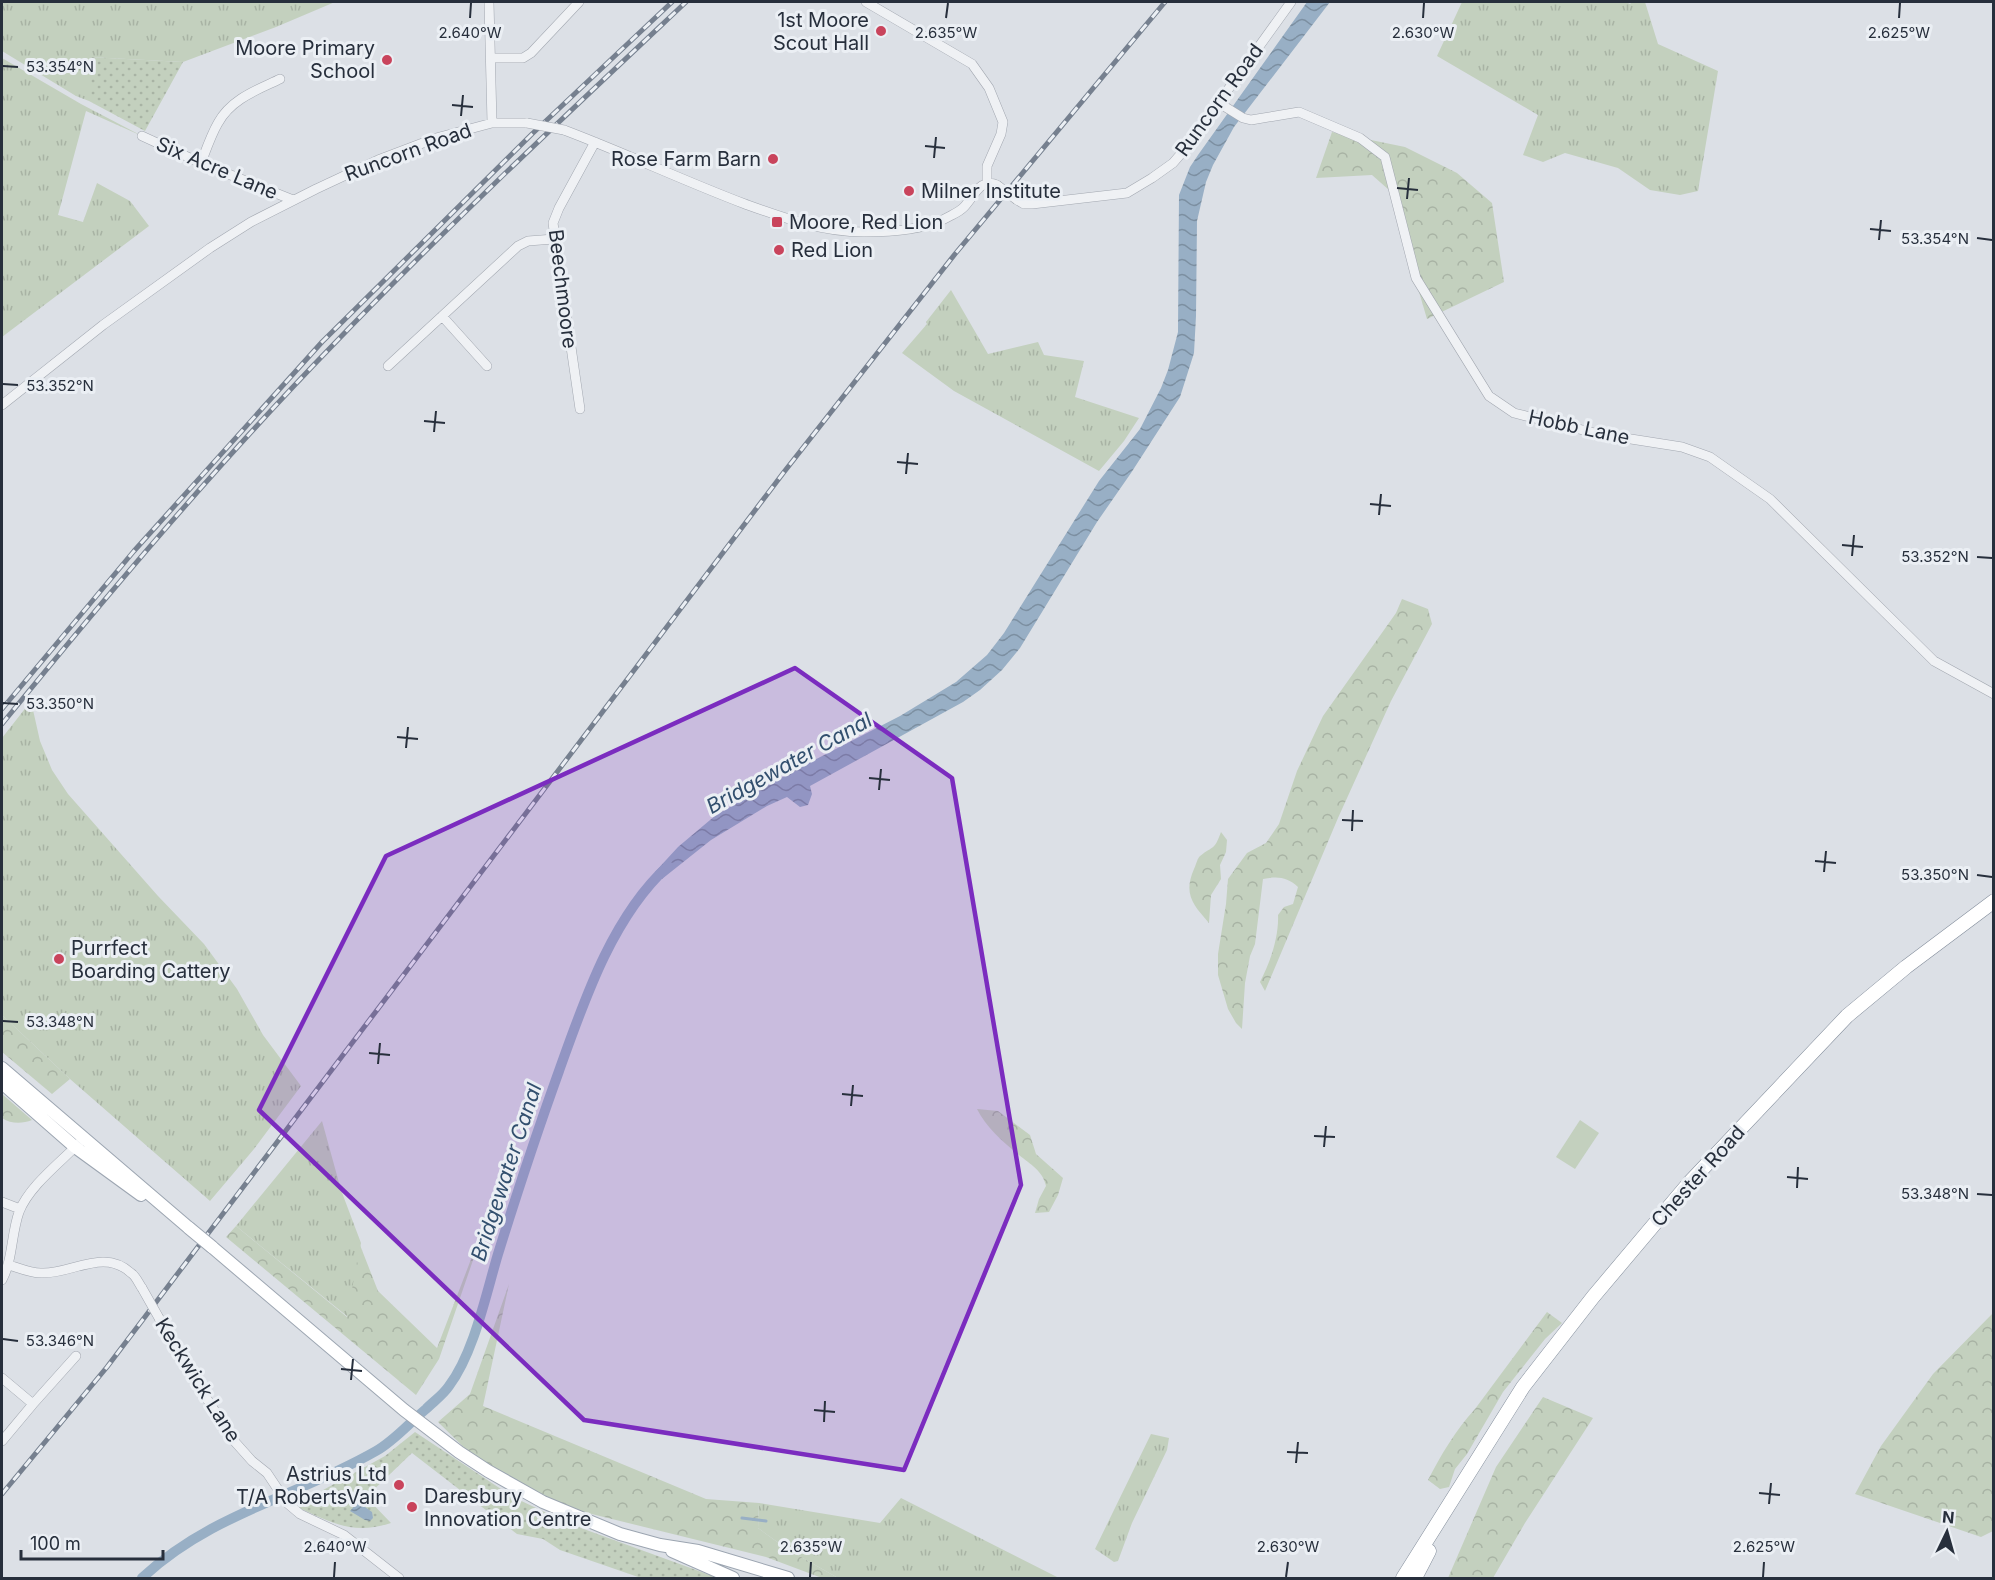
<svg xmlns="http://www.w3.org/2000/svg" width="1995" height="1580" viewBox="0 0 1995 1580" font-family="Inter,sans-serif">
<defs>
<pattern id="grass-tufts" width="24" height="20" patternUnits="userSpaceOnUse" patternTransform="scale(1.5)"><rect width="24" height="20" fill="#c3d0be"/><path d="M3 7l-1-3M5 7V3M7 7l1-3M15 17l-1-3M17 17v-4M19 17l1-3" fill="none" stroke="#a8b3a4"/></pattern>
<pattern id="forest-crowns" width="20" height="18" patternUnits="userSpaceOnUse" patternTransform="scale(1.5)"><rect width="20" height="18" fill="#c3d0be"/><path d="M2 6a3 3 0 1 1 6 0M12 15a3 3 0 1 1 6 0" fill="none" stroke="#a8b3a4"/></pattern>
<pattern id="park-dots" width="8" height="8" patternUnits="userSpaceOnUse" patternTransform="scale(1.5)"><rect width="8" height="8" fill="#c3d0be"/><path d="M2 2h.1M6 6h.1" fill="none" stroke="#a8b3a4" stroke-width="1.8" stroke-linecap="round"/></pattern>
<pattern id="water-waves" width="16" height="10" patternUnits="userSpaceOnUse" patternTransform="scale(1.5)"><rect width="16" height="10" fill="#98afc5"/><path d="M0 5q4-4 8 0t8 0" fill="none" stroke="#7c8fa1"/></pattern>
</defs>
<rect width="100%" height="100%" fill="#dce0e6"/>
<path fill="url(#grass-tufts)" d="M 2,2 L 335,2 L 276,27 L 183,62 L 89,57 L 89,101 L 76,96 L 2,51 Z
M 1462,2 L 1626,2 L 1630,4 L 1632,2 L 1645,2 L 1658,44 L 1718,71 L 1698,191 L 1680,195 L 1650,190 L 1618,168 L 1565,153 L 1543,162 L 1523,155 L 1538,115 L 1437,56 Z
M 2,58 L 81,104 L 142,136 L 86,111 L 58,215 L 83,222 L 97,183 L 130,201 L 149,226 L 2,337 Z
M 951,290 L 988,354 L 1038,342 L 1044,355 L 1084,361 L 1075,397 L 1139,418 L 1124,441 L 1099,471 L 954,391 L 902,353 L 927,324 L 926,322 Z
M 31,701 L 40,741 L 52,770 L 68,794 L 158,896 L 204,944 L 237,989 L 263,1035 L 301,1086 L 254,1149 L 210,1201 L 70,1079 L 2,1015 L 2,738 Z
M 322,1121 L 341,1190 L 361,1243 L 348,1317 L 236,1226 Z
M 1151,1434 L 1169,1438 L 1167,1450 L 1132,1523 L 1118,1561 L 1114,1562 L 1095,1549 Z
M 901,1498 L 1059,1578 L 838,1578 L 787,1549 L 758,1528 L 759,1503 L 880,1523 Z"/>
<path fill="url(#forest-crowns)" d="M 1332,132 L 1405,147 L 1457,173 L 1492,203 L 1504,282 L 1427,319 L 1389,190 L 1372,175 L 1316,178 Z
M 1402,599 L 1428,609 L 1432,624 L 1391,701 L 1338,818 L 1265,991 L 1260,982 C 1270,963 1279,937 1278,915 L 1284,907 L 1293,904 L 1298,887 C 1287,877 1278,876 1263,879 L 1255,944 L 1250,956 L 1245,983 L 1242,1029 L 1236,1023 L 1228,1009 L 1218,975 L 1218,954 L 1226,904 L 1228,879 L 1247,853 L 1266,843 L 1279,824 L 1297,771 L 1323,716 L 1396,613 Z
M 1221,832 L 1227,840 L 1226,852 L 1220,865 L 1221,879 L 1211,895 L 1209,923 C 1193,905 1183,894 1194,869 C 1196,865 1197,859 1200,856 C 1214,845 1214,851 1221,832 Z
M 2,1015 L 70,1079 L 52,1094 L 2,1052 Z
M 2,1094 L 32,1120 C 22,1124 11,1124 2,1118 Z
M 977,1109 L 998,1111 L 1030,1135 L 1036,1154 L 1063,1178 L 1058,1195 L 1049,1212 L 1035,1213 L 1039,1199 L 1046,1186 C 1043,1171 1030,1164 1019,1155 C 1003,1142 986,1127 977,1109 Z
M 493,1202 L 439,1359 L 416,1395 L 226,1237 L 236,1226 L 347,1317 L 360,1245 L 378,1291 L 437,1348 Z
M 509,1284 L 483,1406 L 706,1499 L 759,1503 L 758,1528 L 787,1549 L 838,1578 L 822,1578 L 766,1557 L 543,1502 L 488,1471 L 438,1422 L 470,1394 Z
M 1547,1312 L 1562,1323 L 1545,1339 L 1503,1392 L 1467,1454 L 1455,1469 L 1449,1487 L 1440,1489 L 1428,1480 C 1441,1455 1455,1431 1475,1409 Z
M 1993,1313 L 1993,1531 L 1981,1537 L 1855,1494 L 1881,1446 L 1933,1374 Z
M 1543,1397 L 1593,1418 L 1525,1523 L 1493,1578 L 1448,1578 L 1496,1467 Z"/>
<path fill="url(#park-dots)" d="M 89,57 L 183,62 L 145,131 L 89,101 Z
M 415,1432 L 513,1497 L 570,1524 L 718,1578 L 641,1578 L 560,1550 L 543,1539 L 517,1534 L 412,1453 L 366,1497 L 391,1523 C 351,1536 330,1521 294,1506 L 385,1456 Z"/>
<path fill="#c3d0be" d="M 1580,1120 L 1599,1133 L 1575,1169 L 1556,1157 Z"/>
<path fill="url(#water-waves)" d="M 1307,2 L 1330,2 L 1234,127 L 1213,165 L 1206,182 L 1197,221 L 1196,316 L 1194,353 L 1180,397 L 1131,473 L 1097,522 L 1020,648 L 1002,670 L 980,690 L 963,702 L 810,786 L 812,794 L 808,805 L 800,807 L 787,797 L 767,806 L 711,840 L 662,879 L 655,872 L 678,847 L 716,815 L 795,770 L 900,716 L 956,682 L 987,655 L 1004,633 L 1099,481 L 1140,429 L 1161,388 L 1168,370 L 1178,332 L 1179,195 L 1190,167 L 1198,155 Z
M 358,1502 L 372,1512 L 373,1518 L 370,1521 L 365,1520 L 350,1511 Z"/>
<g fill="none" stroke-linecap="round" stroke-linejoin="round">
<path stroke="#98afc5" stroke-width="3" d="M 742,1518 L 766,1521"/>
<path stroke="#98afc5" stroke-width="10" d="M 142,1578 C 210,1514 296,1497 376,1451 C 395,1440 409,1423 426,1409 C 434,1401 443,1395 449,1386 C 474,1353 486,1294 498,1254 C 517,1193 537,1132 559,1071 C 584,1001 612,917 668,866"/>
<g stroke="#a2a7b0" stroke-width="10">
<path id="minor" d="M 489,2 L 492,123
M 866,2 L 972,64 L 989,88 L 1003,122 L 1001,134 L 987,166 L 987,183
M 491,58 L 523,58 L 531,53 L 579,2
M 1219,103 L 1243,118 L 1251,120 L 1299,112 L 1360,138 L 1385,157 L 1416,278 L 1489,396 L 1514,413 L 1530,417 L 1599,434 L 1682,447 L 1710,457 L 1770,499 L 1934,661 L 1994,694
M 564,130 C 625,153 684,181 745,204 C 784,218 822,232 864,232 C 893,232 927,230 952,215 C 956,213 961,210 964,207 C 974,197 980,177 997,185
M 142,136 L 201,163 L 293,200
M 201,163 C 206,150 211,135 218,123 C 231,99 257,90 280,79
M 1017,200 L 1024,204 L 1032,204 L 1127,193 L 1152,178 L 1173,163 L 1186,148 L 1291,2
M 442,316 L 487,366
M 388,366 L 518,246 L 528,241 L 554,239
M 2,405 L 103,325 L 210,248 L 251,222 L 316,189 L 378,160 L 436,138 L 492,123 L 527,123
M 580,409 L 553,223 L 559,208 L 595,142
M 2,1202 L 20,1209
M 9,1265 C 19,1268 30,1273 41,1273 C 70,1275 104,1247 131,1273 C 136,1276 139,1284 142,1288
M 2,1280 C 13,1259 11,1235 19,1212 C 30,1184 64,1160 84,1138
M 159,1318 L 205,1396 L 235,1442 L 252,1461 L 267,1473 L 287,1503 L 300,1514 L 344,1535 L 399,1578
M 2,1378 L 33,1404 L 2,1441
M 33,1404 L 76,1356"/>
</g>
<g stroke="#9ca5b1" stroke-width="14">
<path id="major" d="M 2,1068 L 189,1228
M 2,1083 L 75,1147 L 141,1195
M 212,1247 L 404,1410 L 459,1452 L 488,1471 L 543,1502 L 620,1534 L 660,1545 L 698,1551 L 788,1578
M 672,1551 L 733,1578"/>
</g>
<g stroke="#848e9c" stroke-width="15">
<path id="highway" d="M 1403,1578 L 1523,1387 L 1593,1297 L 1689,1183 L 1847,1016 L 1906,967 L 1994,901
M 1415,1578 L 1429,1551"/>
</g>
<use href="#minor" stroke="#eff1f4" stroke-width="9"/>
<use href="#major" stroke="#fff" stroke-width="12"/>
<use href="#highway" stroke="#fff" stroke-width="14"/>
<g stroke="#76808f" stroke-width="5">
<path id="rail" d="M 2,709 L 134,551 L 322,342 L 532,134 L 672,2
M 2,724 C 107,595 215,467 331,347 C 445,228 566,115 686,2
M 2,1494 L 107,1367 L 784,472 L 955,254 L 1165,2"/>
</g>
<use href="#rail" stroke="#ebeff4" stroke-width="3" stroke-dasharray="9" stroke-linecap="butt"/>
<g stroke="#a2a7b0" stroke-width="10" stroke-linecap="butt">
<path id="minor-bridge" d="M 527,123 L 564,130
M 997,185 L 1017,200
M 142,1288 L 159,1318"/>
</g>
<g stroke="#9ca5b1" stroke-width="14" stroke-linecap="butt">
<path id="major-bridge" d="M 189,1228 L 212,1247"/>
</g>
<use href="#minor-bridge" stroke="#eff1f4" stroke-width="9"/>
<use href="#major-bridge" stroke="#fff" stroke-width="12"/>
</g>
<path fill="#7b2cbf" fill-opacity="0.2" stroke="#7b2cbf" stroke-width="4.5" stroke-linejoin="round" d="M 795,668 L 952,778 L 1021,1185 L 904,1470 L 584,1420 L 259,1110 L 386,856 Z"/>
<path fill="none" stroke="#272f3c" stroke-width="2" d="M 470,18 L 471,3M 946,18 L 948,3M 1423,18 L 1424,3M 1899,18 L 1900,3M 3,66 L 18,67M 452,105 L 473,107M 461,116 L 463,95M 925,146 L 945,148M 934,158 L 936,137M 1397,188 L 1418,190M 1407,199 L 1409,178M 1870,229 L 1891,231M 1977,238 L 1992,240M 1879,240 L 1881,220M 3,384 L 18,385M 424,421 L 445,423M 434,432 L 436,411M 897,462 L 918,464M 906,474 L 908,453M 1370,504 L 1391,506M 1379,515 L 1381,494M 1842,545 L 1863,547M 1852,556 L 1854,535M 1977,557 L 1992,558M 3,703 L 18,704M 397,737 L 418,739M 406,748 L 408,727M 869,778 L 890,780M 879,790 L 881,769M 1342,820 L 1363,821M 1352,831 L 1353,810M 1815,861 L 1836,863M 1824,872 L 1826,851M 1977,875 L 1992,877M 3,1021 L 18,1022M 369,1053 L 390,1055M 378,1064 L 380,1043M 842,1094 L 863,1096M 851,1106 L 853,1085M 1314,1136 L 1335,1137M 1324,1147 L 1326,1126M 1787,1177 L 1808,1179M 1797,1188 L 1798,1167M 1977,1194 L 1992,1195M 3,1339 L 18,1341M 341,1369 L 362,1371M 351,1380 L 353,1359M 814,1410 L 835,1412M 824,1422 L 825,1401M 1287,1452 L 1308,1453M 1296,1463 L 1298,1442M 1759,1493 L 1780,1495M 1769,1504 L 1771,1483M 334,1577 L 335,1562M 810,1577 L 811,1562M 1286,1577 L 1288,1562M 1763,1577 L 1764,1562"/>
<g fill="#c9445c" stroke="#ebeff4" stroke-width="2">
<circle cx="881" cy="31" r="6"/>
<circle cx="387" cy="60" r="6"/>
<circle cx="773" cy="159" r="6"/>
<circle cx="909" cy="191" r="6"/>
<rect x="771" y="216" width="12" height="12" rx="3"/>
<circle cx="779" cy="250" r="6"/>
<circle cx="59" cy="959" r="6"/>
<circle cx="399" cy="1485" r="6"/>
<circle cx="412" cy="1507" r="6"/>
</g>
<g text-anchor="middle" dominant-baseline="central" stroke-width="6" stroke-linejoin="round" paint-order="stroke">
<g font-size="20" fill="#272f3c" stroke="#ebeff4" text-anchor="start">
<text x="869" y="20" text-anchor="end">1st Moore<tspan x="869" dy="23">Scout Hall</tspan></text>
<text x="375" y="48" text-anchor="end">Moore Primary<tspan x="375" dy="23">School</tspan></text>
<text x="761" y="159" text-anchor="end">Rose Farm Barn</text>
<text x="921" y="191">Milner Institute</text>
<text x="789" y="222">Moore, Red Lion</text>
<text x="791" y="250">Red Lion</text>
<text x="71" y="948">Purrfect<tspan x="71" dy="23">Boarding Cattery</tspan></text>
<text x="387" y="1474" text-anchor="end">Astrius Ltd<tspan x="387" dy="23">T/A RobertsVain</tspan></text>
<text x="424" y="1496">Daresbury<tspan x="424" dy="23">Innovation Centre</tspan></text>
</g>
<g font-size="20" fill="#272f3c" stroke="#ebeff4">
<text transform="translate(1219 100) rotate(-54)">Runcorn Road</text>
<text transform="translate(408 152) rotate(-20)">Runcorn Road</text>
<text transform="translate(217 168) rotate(23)">Six Acre Lane</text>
<text transform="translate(563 289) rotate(83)">Beechmoore</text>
<text transform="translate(1579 427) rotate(12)">Hobb Lane</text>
<text transform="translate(1698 1176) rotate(-48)">Chester Road</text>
<text transform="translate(198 1380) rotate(58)">Keckwick Lane</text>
</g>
<g font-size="21" font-style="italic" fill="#324f6e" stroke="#ebeff4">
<text transform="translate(789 763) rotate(-29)">Bridgewater Canal</text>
<text transform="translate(506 1172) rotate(-72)">Bridgewater Canal</text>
</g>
</g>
<g font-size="15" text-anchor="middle" fill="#272f3c" stroke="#ebeff4" stroke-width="6" stroke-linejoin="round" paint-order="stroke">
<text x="470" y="38">2.640°W</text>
<text x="946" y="38">2.635°W</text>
<text x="1423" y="38">2.630°W</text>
<text x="1899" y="38">2.625°W</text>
<text x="60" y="72">53.354°N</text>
<text x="1935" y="244">53.354°N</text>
<text x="60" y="391">53.352°N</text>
<text x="1935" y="562">53.352°N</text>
<text x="60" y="709">53.350°N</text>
<text x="1935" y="880">53.350°N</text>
<text x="60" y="1027">53.348°N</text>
<text x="1935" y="1199">53.348°N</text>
<text x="60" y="1346">53.346°N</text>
<text x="335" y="1552">2.640°W</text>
<text x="811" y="1552">2.635°W</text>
<text x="1288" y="1552">2.630°W</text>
<text x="1764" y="1552">2.625°W</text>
</g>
<rect width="1995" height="1580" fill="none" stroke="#272f3c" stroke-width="6"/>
<g transform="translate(1947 1532) rotate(5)" stroke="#ebeff4" stroke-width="4.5" paint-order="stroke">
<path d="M0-4.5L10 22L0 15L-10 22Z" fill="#272f3c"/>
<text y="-9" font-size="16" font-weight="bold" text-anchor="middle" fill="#272f3c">N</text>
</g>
<path d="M21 1550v9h142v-9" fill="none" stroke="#272f3c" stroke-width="3"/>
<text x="30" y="1550" font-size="18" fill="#272f3c" stroke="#ebeff4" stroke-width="4.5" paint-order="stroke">100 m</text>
</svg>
